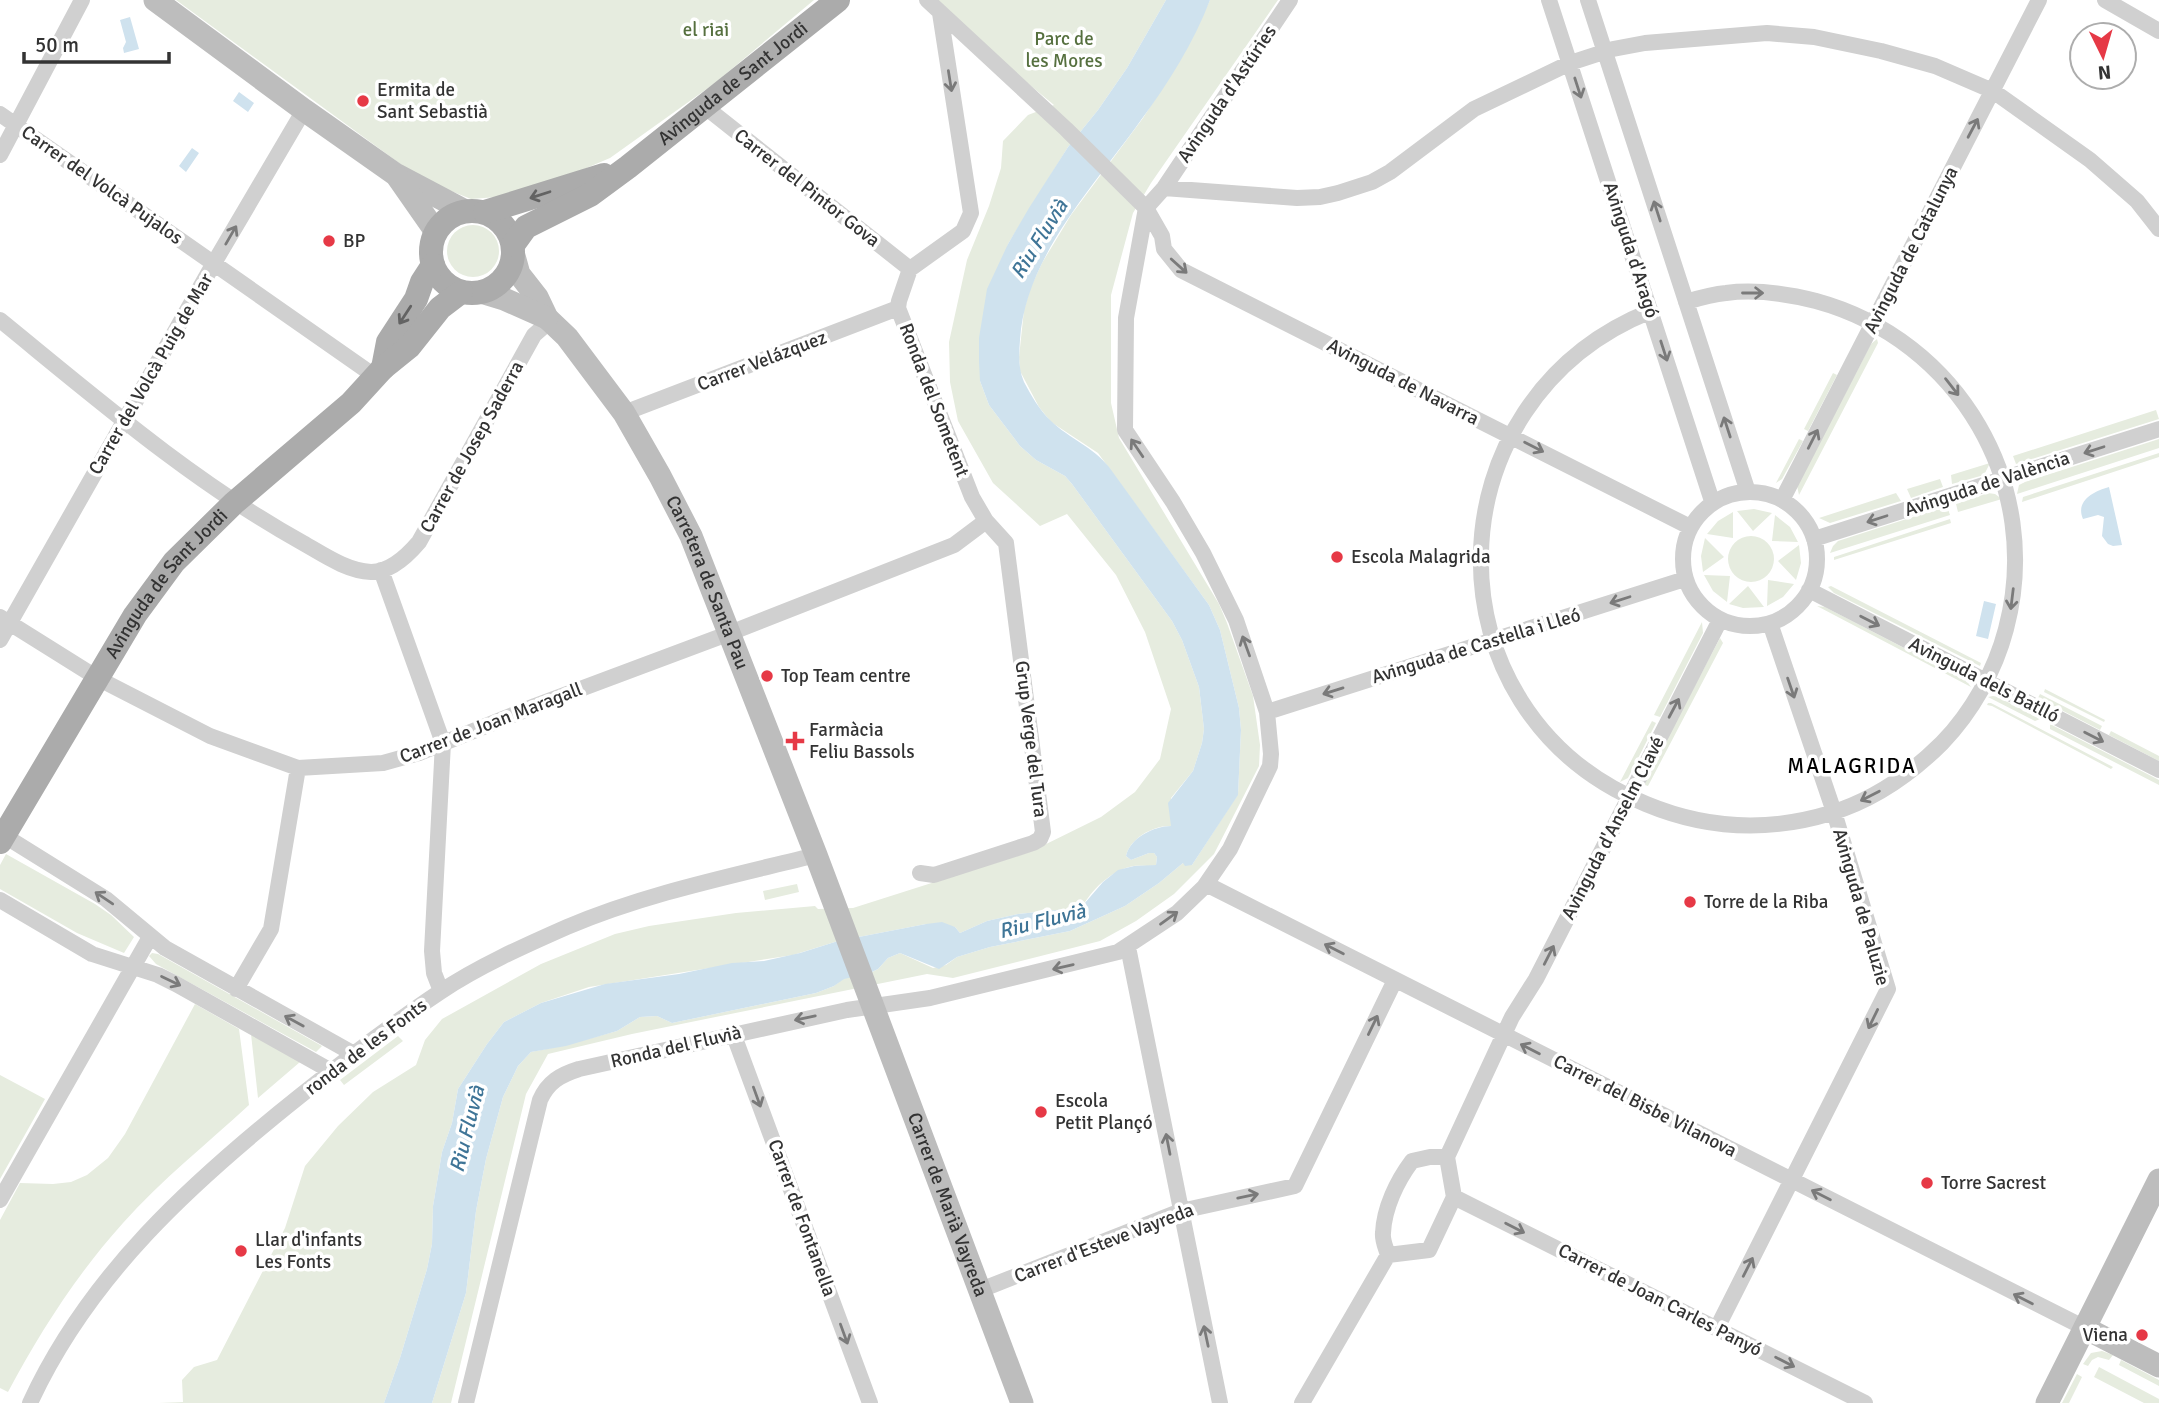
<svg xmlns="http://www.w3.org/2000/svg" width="2159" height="1403" viewBox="0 0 2159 1403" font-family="Signika,sans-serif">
<rect width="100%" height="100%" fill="#fff"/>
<path fill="#e6ecdf" d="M 176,0 L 814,0 L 715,83 L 610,158 L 523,195 L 471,199 L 421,179 Z
M 927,0 L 1166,0 L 1127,68 L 1098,110 L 1068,147 L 1008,244 L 980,381 L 989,405 L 1020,446 L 1036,460 L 1065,476 L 1072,484 L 1172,621 L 1182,640 L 1199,687 L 1204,729 L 1202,743 L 1193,771 L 1171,798 L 1171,826 C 1154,825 1130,838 1126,856 L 1131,860 L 1149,853 L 1154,853 L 1157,857 L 1156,865 C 1148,867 1141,865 1133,866 C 1113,870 1094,887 1084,904 L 1067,909 L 1018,914 L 987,921 L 960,933 L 955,927 L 926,924 L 838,941 L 793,955 L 589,987 L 541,1003 L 504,1022 L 487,1044 L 458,1089 L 452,1123 L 442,1152 L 433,1206 L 432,1244 L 427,1269 L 400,1358 L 384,1403 L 159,1403 L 183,1402 L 182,1380 L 194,1367 L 217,1360 L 285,1228 L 305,1166 L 338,1126 L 373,1092 L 416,1065 L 425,1040 L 442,1019 L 541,964 L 615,934 L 649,926 L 736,913 L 815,906 L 818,909 L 853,908 L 1032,851 L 1101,817 L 1135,792 L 1160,759 L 1171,709 L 1145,632 L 1116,575 L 1067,514 L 1040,526 L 993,483 L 958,421 L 950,382 L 949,342 L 967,260 L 989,206 L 1001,168 L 1003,141 L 1028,115 L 1054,105 Z
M 1210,0 L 1278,0 L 1151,183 L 1133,213 L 1111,295 L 1111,403 L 1119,438 L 1219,604 L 1227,623 L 1253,696 L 1260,745 L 1259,766 L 1214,854 L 1174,894 L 1136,921 L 1100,941 L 953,978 L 927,974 L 632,1034 L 548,1054 L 526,1094 L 451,1403 L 432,1403 L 466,1293 L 476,1211 L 486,1159 L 503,1097 L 518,1066 L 531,1052 L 566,1045 L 617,1031 L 640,1017 L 657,1016 L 672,1023 L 816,993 L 834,986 L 844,978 L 870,973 L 878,969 L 888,958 L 900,953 L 933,968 L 946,965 L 957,957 L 990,947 L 1070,931 L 1125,906 L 1159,883 L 1183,863 L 1192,865 L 1238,794 L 1241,730 L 1239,708 L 1220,630 L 1209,605 L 1098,453 L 1051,422 L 1039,407 L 1020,371 L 1019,357 L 1024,310 L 1030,289 L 1042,263 L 1071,215 L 1143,118 L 1170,76 L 1188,45 Z
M447 251a26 26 0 1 1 52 0a26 26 0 1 1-52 0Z
M 1877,339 L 1878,343 L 1799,495 L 1797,486 L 1871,344 Z
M 1833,373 L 1837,375 L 1808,431 L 1804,429 Z
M 2156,410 L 2159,419 L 2016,464 L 2013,456 Z
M 1799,439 L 1803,441 L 1782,479 L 1776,483 Z
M 2159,439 L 2159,448 L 2017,494 L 2019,485 L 2025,482 Z
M 2159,453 L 2159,457 L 2022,502 L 2023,497 Z
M 1990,463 L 1984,475 L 1952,484 L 1951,475 Z
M 1940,479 L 1943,487 L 1911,498 L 1907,489 Z
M 1896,493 L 1901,501 L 1830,523 L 1819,518 Z
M 1988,493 L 1995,494 L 2002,499 L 1958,512 L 1956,504 Z
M 1947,506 L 1950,515 L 1830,553 L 1833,546 L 1838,541 Z
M 1754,509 L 1772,513 L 1753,531 L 1737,511 Z
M 1733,512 L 1733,538 L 1707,534 L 1718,521 Z
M 1775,515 L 1790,527 L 1798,542 L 1772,541 Z
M 1950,519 L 1951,523 L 1834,560 L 1834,557 Z
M1728 559a23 23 0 1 1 46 0a23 23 0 1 1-46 0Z
M 1705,538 L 1724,557 L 1703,572 L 1701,556 Z
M 1799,545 L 1801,563 L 1796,580 L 1778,561 Z
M 1704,575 L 1730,576 L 1727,602 L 1713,591 Z
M 1768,580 L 1794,584 L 1783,597 L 1767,606 Z
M 1748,586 L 1764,607 L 1743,608 L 1729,604 Z
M 1831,586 L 1981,663 L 1980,666 L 1834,593 L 1828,587 Z
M 1817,606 L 1825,607 L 1966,680 L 1971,687 Z
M 1702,622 L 1703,633 L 1660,717 L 1654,715 Z
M 1720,638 L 1723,643 L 1648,786 L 1645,785 L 1646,778 Z
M 2045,689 L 2105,720 L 2104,722 L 2044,692 Z
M 2040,694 L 2102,726 L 2100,730 L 2038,698 Z
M 1993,696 L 1998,697 L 2040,719 L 2035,721 L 1988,697 Z
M 1988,703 L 1991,703 L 2113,767 L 2111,769 L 1992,706 L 1987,705 Z
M 1652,721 L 1656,723 L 1628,778 L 1620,782 Z
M 2050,724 L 2159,780 L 2159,785 L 2050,729 Z
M 2111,731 L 2159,756 L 2159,761 L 2109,735 Z
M 6,854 L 95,904 L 111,915 L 134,937 L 124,953 L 77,933 L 0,889 L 0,865 Z
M 797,884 L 799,892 L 765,900 L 763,891 Z
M 152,953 L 158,954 L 322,1046 L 316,1052 L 156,964 L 149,956 Z
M 195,1004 L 239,1029 L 249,1105 C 207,1144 161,1180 123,1223 C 77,1274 40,1332 8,1392 L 0,1388 L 0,1220 L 20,1183 L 53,1184 L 71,1182 L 87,1175 L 108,1158 L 125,1134 Z
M 251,1034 L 300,1062 L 258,1098 Z
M 398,1036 L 403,1041 L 344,1085 L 340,1080 Z
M 0,1075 L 45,1099 L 0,1179 Z
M 2102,1351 L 2113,1355 L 2109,1360 L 2098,1357 L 2092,1360 L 2088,1366 L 2083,1364 L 2091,1353 Z
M 2121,1360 L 2159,1380 L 2159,1386 L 2119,1365 Z
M 2099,1367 L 2159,1399 L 2159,1403 L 2144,1403 L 2094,1377 Z
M 2077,1374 L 2082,1377 L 2069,1403 L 2062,1403 Z"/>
<path fill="#cfe2ee" d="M 1166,0 L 1210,0 C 1194,42 1168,84 1141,120 C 1095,185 1025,257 1020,340 C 1019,355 1018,368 1024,382 C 1031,395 1040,411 1051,421 C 1070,439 1092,446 1109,467 L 1209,605 L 1220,630 L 1239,708 L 1241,730 L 1238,795 L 1192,865 L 1185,866 L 1183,863 L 1159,883 L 1125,906 L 1070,931 L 990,947 L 957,957 L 939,969 L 900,953 L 888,958 L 878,969 L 870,973 L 844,979 L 834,986 L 816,993 L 672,1023 L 657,1016 L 640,1017 L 617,1031 L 566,1046 L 531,1052 L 518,1066 L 503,1097 L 486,1159 L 476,1211 L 466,1293 L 432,1403 L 384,1403 L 400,1358 L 427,1269 L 432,1244 L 433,1206 L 442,1152 L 452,1123 L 458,1089 L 487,1044 L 504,1022 L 541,1003 L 605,984 L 679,974 L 732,963 L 764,961 L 800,953 L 838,941 L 926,924 L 942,922 L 955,927 L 960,933 L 987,921 L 1018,914 L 1067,909 L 1084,904 L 1103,882 L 1118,870 L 1134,866 L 1156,865 L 1157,857 L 1154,853 L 1149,853 L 1131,860 L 1126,856 C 1130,838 1154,826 1171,826 L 1168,803 L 1193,771 L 1202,743 L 1204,729 L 1199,687 L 1182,640 L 1172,621 L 1072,484 L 1065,476 L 1036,460 L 1020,446 L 989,405 L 980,381 L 979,361 L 979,338 L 987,289 L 1008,244 L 1029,208 L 1068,147 L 1098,110 L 1127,68 Z
M 130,17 L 139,49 L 124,53 L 123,48 L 126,42 L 120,20 Z
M 239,92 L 254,103 L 248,112 L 233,101 Z
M 192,148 L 199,153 L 186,172 L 179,166 Z
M 2109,487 L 2122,545 L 2113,546 L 2108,544 L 2102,536 L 2104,517 L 2098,515 L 2083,519 C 2075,501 2094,491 2109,487 Z
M 1984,601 L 1996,604 L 1988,639 L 1976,636 Z"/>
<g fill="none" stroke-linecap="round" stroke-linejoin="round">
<path stroke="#d0d0d0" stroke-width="16" d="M 927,0 L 1066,129 L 1146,208 L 1162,236 L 1164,249 L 1181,270 L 1690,527
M 1549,0 L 1712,501
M 1588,0 L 1748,492
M 2105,0 L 2159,31
M 704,106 L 910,269
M 0,114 L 376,377
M 0,155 L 82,0
M 1164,188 L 1297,198 L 1320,197 L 1338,193 L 1372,182 L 1390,172 L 1474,109 L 1570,63 L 1613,49 L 1645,43 L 1767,33 L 1814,37 L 1881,51 L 1935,66 L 1993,91 L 2090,160 L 2137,201 L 2159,229
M 1146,208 L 1164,188 L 1290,0
M 1651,311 C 1428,400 1422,712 1646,804 C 1706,829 1769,832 1831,813 C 1873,800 1911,774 1942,743 C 1972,712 1995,671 2006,629 C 2044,486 1959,340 1816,301 C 1788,294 1756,289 1726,293 C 1713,294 1699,298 1686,302
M 0,320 C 97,399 193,482 303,543 C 324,555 347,571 371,572 C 391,572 408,555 419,542 L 534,335 L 550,321
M 624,413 L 898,308
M1683 559a67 67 0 1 1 134 0a67 67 0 1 1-134 0Z
M 1782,500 L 2039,0
M 1814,539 L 2159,429
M 381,570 L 443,743 L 432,951 L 434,973 L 441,991
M 1809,590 L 2159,770
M 0,617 L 99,679 L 210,736 L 298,768 L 383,763 L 419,753 L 535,706 L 730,633 L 954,545 L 986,521
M 0,640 L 214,263 L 304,110
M 1267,712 L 1685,579
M 0,833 L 106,899 L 165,948 L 354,1054
M 920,873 L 934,875 L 1033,843 L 1040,839 L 1043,832 L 1006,543 L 986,521 L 972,497 L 898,308 L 899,301 L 910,269 L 963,231 L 971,213 L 940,13
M 1206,884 L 2085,1328
M 0,900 L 92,954 L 158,975 L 176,984 L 331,1071
M 1128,947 L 1220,1403
M 236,989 L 271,929 L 298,768
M 733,1033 L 870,1403
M 1447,1157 L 1512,1017 L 1536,979 L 1720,620
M 1454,1197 L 1865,1403
M 0,1200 L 150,937
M 1388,1255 L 1429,1250 L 1454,1197 L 1447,1157
M 1388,1255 C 1386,1248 1382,1240 1383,1233 C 1384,1208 1397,1181 1412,1161 L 1430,1157 L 1447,1157
M 978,1291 L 1181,1211 L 1295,1186 L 1395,980
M 1717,1328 L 1888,989 L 1834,812 L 1770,623
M 30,1403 C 89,1275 192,1182 300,1096 C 345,1060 392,1024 440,992 C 479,966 524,946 567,927 C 647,893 732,876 816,855
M 466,1403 L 540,1100 C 548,1082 560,1075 579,1069 L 847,1010 L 930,998 L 1118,952 L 1177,913 L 1204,887 L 1230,849 L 1270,766 L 1271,754 L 1267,712 L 1236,620 L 1203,553 L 1173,502 L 1125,430 L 1126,318 L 1146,208
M 1302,1403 L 1388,1255"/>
<g stroke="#bdbdbd" stroke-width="23">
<path d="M 155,0 L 304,110 L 395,174 L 465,211"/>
<path d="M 399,179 L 436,232"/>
<path id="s1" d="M 514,256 L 519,274 L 537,297 L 547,318 L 567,337 L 624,413 L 660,476 L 691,536 L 816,855 L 1022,1403"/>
<path d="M 481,292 L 504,299 L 547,318"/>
<path d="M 2085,1328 L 2159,1366"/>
<path d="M 2047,1403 L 2159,1180"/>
</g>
<g stroke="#ababab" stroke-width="24">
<circle cx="472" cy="252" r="41"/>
<path d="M 485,212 L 604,175"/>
<path id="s2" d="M 513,245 L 526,227 L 590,195 L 628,167 L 838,0"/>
<path d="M 383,368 L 388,342 L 416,299 L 422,282 L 433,265"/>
<path id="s3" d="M 0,842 L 135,615 L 174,562 L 234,503 L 351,403 L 383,368 L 409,347 L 440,308 L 461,292"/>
</g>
</g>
<defs><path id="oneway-shaft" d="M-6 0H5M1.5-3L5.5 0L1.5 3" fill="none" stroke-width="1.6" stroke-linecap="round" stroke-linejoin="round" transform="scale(1.75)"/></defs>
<g stroke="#7a7a7a">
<use href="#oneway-shaft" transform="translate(950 81) rotate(81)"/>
<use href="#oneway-shaft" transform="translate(1578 88) rotate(72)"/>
<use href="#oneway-shaft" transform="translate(1973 128) rotate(-62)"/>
<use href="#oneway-shaft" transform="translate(1657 211) rotate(-108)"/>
<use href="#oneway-shaft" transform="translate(231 235) rotate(-60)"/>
<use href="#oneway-shaft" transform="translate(1179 266) rotate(42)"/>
<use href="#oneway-shaft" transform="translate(1753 293)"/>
<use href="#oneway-shaft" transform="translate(1664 351) rotate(72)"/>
<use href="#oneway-shaft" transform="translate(1952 387) rotate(52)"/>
<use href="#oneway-shaft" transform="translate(1727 427) rotate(-108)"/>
<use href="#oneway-shaft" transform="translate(1813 439) rotate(-63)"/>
<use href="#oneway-shaft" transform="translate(1534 447) rotate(27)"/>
<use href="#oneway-shaft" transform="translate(1137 448) rotate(-124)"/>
<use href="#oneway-shaft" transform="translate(2094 450) rotate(162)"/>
<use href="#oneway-shaft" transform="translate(1877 519) rotate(162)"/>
<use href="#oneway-shaft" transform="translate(2012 599) rotate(97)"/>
<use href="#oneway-shaft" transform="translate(1620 600) rotate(162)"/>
<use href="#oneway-shaft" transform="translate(1870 621) rotate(27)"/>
<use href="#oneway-shaft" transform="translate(1246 646) rotate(-110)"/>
<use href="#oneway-shaft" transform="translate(1791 688) rotate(71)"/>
<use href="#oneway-shaft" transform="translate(1333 691) rotate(163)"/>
<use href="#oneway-shaft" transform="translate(1674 708) rotate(-62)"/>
<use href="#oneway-shaft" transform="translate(2094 737) rotate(27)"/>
<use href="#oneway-shaft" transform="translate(1870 796) rotate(153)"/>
<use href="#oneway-shaft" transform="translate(104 898) rotate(-146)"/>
<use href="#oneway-shaft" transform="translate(1169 918) rotate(-36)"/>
<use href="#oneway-shaft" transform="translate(1334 949) rotate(-153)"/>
<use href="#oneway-shaft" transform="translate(1549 955) rotate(-63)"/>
<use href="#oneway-shaft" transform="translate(1063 967) rotate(167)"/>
<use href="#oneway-shaft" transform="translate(171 981) rotate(26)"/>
<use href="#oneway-shaft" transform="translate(805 1018) rotate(168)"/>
<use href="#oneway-shaft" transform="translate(1873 1019) rotate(116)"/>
<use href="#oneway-shaft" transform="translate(294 1021) rotate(-151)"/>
<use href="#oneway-shaft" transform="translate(1373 1025) rotate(-64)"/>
<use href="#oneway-shaft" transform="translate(1530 1049) rotate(-153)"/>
<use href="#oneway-shaft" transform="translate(757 1097) rotate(70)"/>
<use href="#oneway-shaft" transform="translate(1168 1144) rotate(-101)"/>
<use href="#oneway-shaft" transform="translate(1821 1195) rotate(-153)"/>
<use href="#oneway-shaft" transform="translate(1248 1196) rotate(-12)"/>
<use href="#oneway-shaft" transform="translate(1515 1228) rotate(27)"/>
<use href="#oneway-shaft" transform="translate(1748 1267) rotate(-63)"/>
<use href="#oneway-shaft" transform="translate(2023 1299) rotate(-153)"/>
<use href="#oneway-shaft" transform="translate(844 1334) rotate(70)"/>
<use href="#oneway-shaft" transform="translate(1206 1336) rotate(-102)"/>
<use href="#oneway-shaft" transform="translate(1785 1362) rotate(27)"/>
</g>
<g stroke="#636363">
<use href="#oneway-shaft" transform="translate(540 195) rotate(162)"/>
<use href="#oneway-shaft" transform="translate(405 315) rotate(123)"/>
</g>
<g fill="#e63946" stroke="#fff" stroke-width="2.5">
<circle cx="363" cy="101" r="7"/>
<circle cx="329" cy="241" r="7"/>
<circle cx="1337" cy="557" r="7"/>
<circle cx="767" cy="676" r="7"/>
<path d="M791.5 730.5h7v7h7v7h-7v7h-7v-7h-7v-7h7z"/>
<circle cx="1690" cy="902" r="7"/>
<circle cx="1041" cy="1112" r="7"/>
<circle cx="1927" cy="1183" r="7"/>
<circle cx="241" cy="1251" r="7"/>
<circle cx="2142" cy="1335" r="7"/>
</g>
<g text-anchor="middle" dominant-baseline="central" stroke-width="7" stroke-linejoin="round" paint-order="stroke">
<g font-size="19" fill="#56703f" stroke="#fff">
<text x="706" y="30">el riai</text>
<text x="1064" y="39">Parc de<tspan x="1064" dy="22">les Mores</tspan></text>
</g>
<g font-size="19" fill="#333" stroke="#fff">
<text stroke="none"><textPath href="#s2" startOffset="275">Avinguda de Sant Jordi</textPath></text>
<text transform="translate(1227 94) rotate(-56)">Avinguda d'Astúries</text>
<text transform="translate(102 185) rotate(35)">Carrer del Volcà Pujalos</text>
<text transform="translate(807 188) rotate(38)">Carrer del Pintor Gova</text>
<text transform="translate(1631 250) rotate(72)">Avinguda d'Aragó</text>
<text transform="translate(1911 250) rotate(-63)">Avinguda de Catalunya</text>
<text transform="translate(762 361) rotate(-21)">Carrer Velázquez</text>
<text transform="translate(151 374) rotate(-60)">Carrer del Volcà Puig de Mar</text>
<text transform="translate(1403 382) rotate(27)">Avinguda de Navarra</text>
<text transform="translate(934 400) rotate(69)">Ronda del Sometent</text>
<text transform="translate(472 447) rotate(-61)">Carrer de Josep Saderra</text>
<text transform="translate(1987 484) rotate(-18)">Avinguda de València</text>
<text stroke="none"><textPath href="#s1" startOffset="383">Carretera de Santa Pau</textPath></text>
<text stroke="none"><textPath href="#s3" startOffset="308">Avinguda de Sant Jordi</textPath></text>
<text transform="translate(1476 646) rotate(-17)">Avinguda de Castella i Lleó</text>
<text transform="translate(1984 680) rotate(27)">Avinguda dels Batlló</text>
<text transform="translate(491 723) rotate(-21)">Carrer de Joan Maragall</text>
<text transform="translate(1031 739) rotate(83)">Grup Verge del Tura</text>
<text transform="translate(1613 828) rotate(-63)">Avinguda d'Anselm Clavé</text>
<text transform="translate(1861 907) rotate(74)">Avinguda de Paluzie</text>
<text transform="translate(366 1047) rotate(-37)">ronda de les Fonts</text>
<text transform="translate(676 1047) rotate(-13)">Ronda del Fluvià</text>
<text transform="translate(1645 1106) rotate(27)">Carrer del Bisbe Vilanova</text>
<text stroke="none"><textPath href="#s1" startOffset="1050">Carrer de Marià Vayreda</textPath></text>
<text transform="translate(802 1218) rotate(70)">Carrer de Fontanella</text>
<text transform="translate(1104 1243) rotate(-21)">Carrer d'Esteve Vayreda</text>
<text transform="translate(1660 1300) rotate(27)">Carrer de Joan Carles Panyó</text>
</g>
<g font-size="19" fill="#333" stroke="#fff" text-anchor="start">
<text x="377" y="90">Ermita de<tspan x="377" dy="22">Sant Sebastià</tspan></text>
<text x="343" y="241">BP</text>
<text x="1351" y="557">Escola Malagrida</text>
<text x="781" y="676">Top Team centre</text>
<text x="809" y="730">Farmàcia<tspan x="809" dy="22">Feliu Bassols</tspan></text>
<text x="1704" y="902">Torre de la Riba</text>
<text x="1055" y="1101">Escola<tspan x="1055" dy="22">Petit Plançó</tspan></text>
<text x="1941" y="1183">Torre Sacrest</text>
<text x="255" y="1240">Llar d'infants<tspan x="255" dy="22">Les Fonts</tspan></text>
<text x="2128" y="1335" text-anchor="end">Viena</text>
</g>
<g font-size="21" font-style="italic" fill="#3f7597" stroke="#fff">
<text transform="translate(1039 239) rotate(-58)">Riu Fluvià</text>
<text transform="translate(1042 921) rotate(-14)">Riu Fluvià</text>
<text transform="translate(467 1129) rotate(-76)">Riu Fluvià</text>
</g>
<g font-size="21" letter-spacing="2" fill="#000" stroke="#fff">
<text x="1852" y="766">MALAGRIDA</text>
</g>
</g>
<g transform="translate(2103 56) rotate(175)"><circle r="33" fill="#ffffff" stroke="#adadad" stroke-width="2"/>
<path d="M0-5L12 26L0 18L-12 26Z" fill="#e63946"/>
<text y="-10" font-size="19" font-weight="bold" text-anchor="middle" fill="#333333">N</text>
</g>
<path d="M24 52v10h145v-10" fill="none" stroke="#333333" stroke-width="3.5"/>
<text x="35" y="52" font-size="21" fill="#333333" stroke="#ffffff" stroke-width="5" paint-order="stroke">50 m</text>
</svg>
